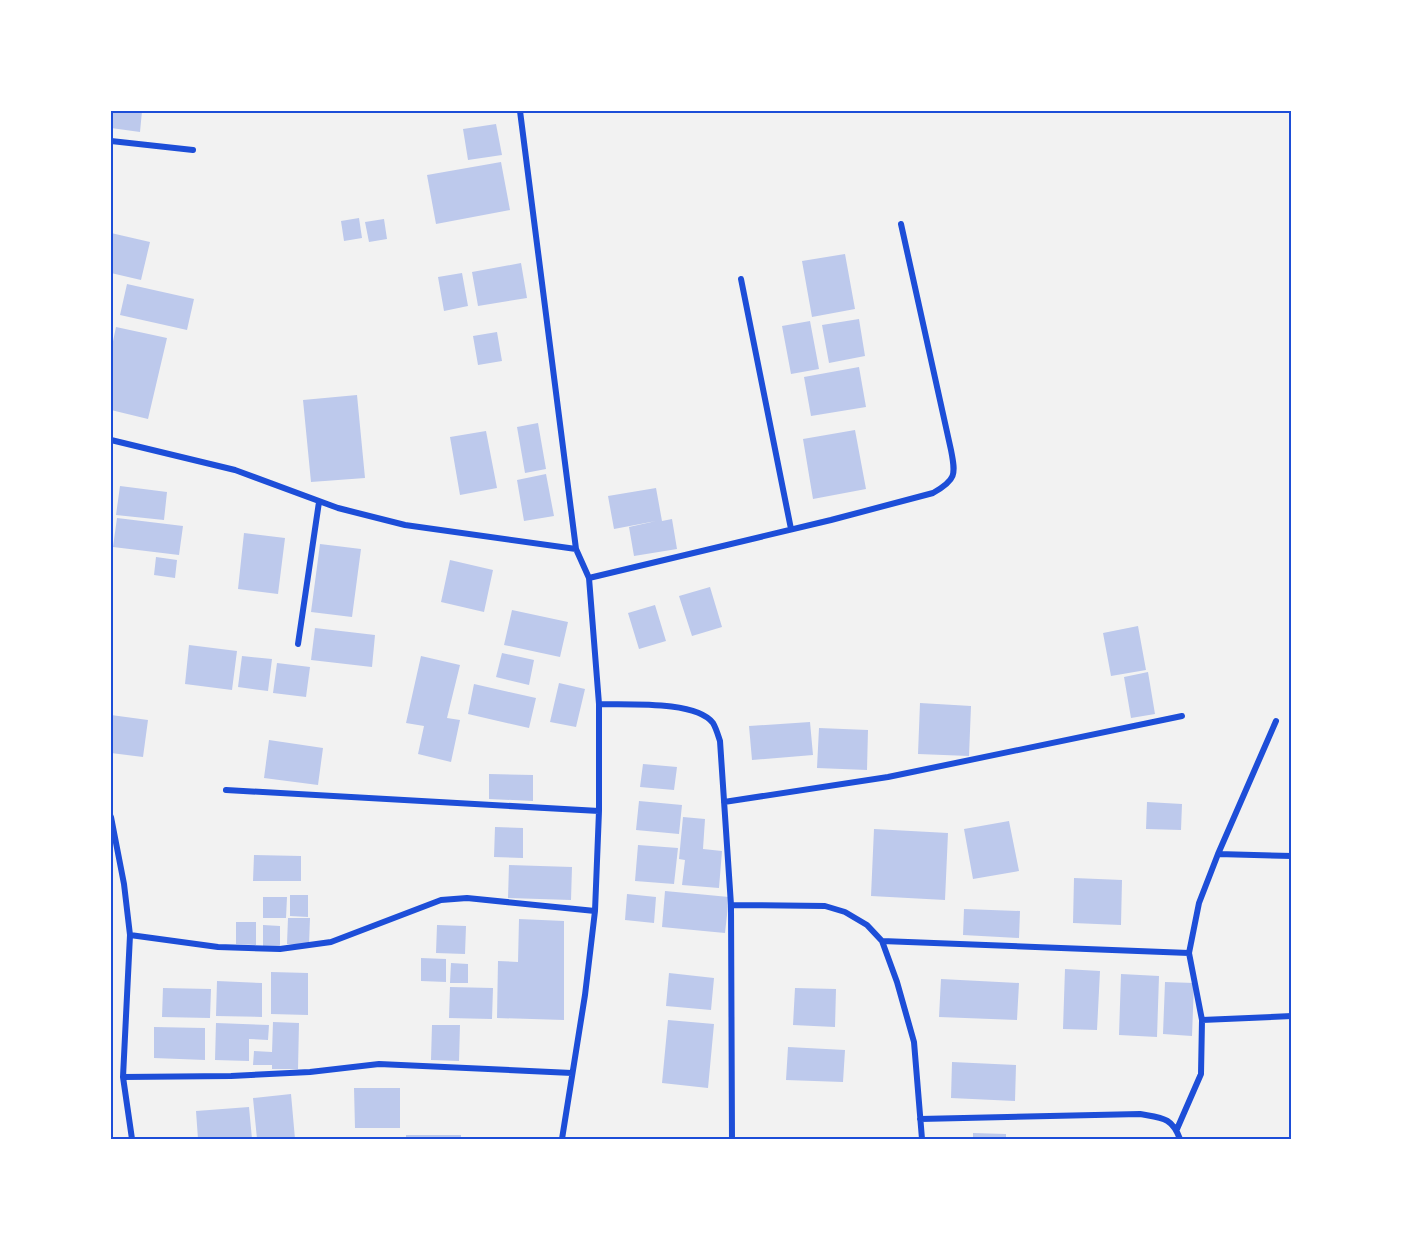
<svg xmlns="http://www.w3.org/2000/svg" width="1403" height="1250" viewBox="0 0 1403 1250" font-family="Arial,sans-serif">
<rect width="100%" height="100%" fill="#f2f2f2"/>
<path fill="#bdc9ec" d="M 111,111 L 142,111 L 140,132 L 111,128 Z
M 496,124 L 502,155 L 468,160 L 463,129 Z
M 501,162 L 510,210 L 436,224 L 427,175 Z
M 359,218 L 362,238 L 344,241 L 341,221 Z
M 384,219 L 387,239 L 369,242 L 365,222 Z
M 111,233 L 150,242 L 141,280 L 111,273 Z
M 845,254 L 855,309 L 812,317 L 802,261 Z
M 521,263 L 527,298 L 478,306 L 472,272 Z
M 462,273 L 468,306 L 444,311 L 438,277 Z
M 127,284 L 194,299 L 187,330 L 120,315 Z
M 859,319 L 865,356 L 829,363 L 822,325 Z
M 810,321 L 819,369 L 791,374 L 782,326 Z
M 116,327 L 167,338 L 148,419 L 111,410 L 111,351 Z
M 497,332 L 502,361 L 478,365 L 473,336 Z
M 859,367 L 866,407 L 811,416 L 804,377 Z
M 357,395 L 365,478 L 311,482 L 303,400 Z
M 538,423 L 546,469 L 525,473 L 517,427 Z
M 855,430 L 866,489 L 813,499 L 803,439 Z
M 486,431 L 497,488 L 460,495 L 450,437 Z
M 546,474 L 554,516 L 524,521 L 517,480 Z
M 120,486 L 167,492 L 164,520 L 116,515 Z
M 656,488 L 662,521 L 672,519 L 677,549 L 634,556 L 629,527 L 656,521 L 614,529 L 608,496 Z
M 117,518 L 183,526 L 179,555 L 113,547 Z
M 244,533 L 285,538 L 278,594 L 238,589 Z
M 320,544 L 361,549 L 352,617 L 311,612 Z
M 156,557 L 177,560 L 175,578 L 154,575 Z
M 450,560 L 493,570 L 484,612 L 441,602 Z
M 710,587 L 722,627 L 692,636 L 679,596 Z
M 655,605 L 666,641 L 639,649 L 628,613 Z
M 512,610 L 568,622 L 560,657 L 504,645 Z
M 1138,626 L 1146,670 L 1111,676 L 1103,633 Z
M 315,628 L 375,635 L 372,667 L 311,660 Z
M 189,645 L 237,651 L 232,690 L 185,684 Z
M 502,653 L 534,660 L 529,685 L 496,677 Z
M 242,656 L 272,659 L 268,691 L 238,687 Z
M 421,656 L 460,665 L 447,718 L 460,720 L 451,762 L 418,754 L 424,726 L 406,723 Z
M 277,663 L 310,667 L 306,697 L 273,693 Z
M 1148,672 L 1155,714 L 1131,718 L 1124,677 Z
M 559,683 L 585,689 L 576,727 L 550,722 Z
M 474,684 L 536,698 L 529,728 L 468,714 Z
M 920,703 L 971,706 L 969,756 L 918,754 Z
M 111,715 L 148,720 L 143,757 L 111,753 Z
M 810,722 L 813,755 L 752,760 L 749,726 Z
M 819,728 L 868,730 L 867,770 L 817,768 Z
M 269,740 L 323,748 L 318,785 L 264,778 Z
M 643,764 L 677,767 L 674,790 L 640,787 Z
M 489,774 L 533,775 L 533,801 L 489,799 Z
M 639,801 L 682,805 L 679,834 L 636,830 Z
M 1147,802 L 1182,804 L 1181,830 L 1146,829 Z
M 683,817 L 705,819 L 703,849 L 722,851 L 719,888 L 682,885 L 685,860 L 679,859 Z
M 1009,821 L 1019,871 L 973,879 L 964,829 Z
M 495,827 L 523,828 L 523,858 L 494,857 Z
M 874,829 L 948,833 L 945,900 L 871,896 Z
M 638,845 L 678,848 L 674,884 L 635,881 Z
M 254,855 L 301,856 L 301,881 L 253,881 Z
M 509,865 L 572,867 L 571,900 L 508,898 Z
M 1074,878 L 1122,880 L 1121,925 L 1073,923 Z
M 665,891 L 729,897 L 725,933 L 662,927 Z
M 627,894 L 656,897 L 654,923 L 625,920 Z
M 290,895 L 308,895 L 308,917 L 290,916 Z
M 263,897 L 287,897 L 286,918 L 263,918 Z
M 964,909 L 1020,911 L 1019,938 L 963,935 Z
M 288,918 L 310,918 L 309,945 L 287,944 Z
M 519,919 L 564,921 L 564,1020 L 497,1018 L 498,961 L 518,962 Z
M 236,922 L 256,922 L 256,945 L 236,944 Z
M 263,925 L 280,926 L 280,946 L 263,946 Z
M 437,925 L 466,926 L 465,954 L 436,953 Z
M 421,958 L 446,959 L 446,982 L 421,981 Z
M 451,963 L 468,964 L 468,983 L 450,983 Z
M 1065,969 L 1100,971 L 1097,1030 L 1063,1029 Z
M 271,972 L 308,973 L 308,1015 L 271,1014 Z
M 669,973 L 714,978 L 711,1010 L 666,1006 Z
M 1121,974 L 1159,976 L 1157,1037 L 1119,1035 Z
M 941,979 L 1019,983 L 1017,1020 L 939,1017 Z
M 217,981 L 262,983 L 262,1017 L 216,1016 Z
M 1165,982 L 1194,983 L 1192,1036 L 1163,1034 Z
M 450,987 L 493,988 L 492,1019 L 449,1018 Z
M 163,988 L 211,989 L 210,1018 L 162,1017 Z
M 795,988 L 836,989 L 835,1027 L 793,1025 Z
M 668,1020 L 714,1024 L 708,1088 L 662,1083 Z
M 273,1022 L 299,1023 L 298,1069 L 272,1069 L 272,1065 L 253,1065 L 254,1051 L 272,1052 Z
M 216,1023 L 269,1025 L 268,1040 L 249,1039 L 249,1061 L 215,1060 Z
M 432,1025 L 460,1025 L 459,1061 L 431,1060 Z
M 154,1027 L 205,1028 L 205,1060 L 154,1058 Z
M 788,1047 L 845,1050 L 843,1082 L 786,1080 Z
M 952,1062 L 1016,1065 L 1015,1101 L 951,1098 Z
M 354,1088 L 400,1088 L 400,1128 L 355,1128 Z
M 291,1094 L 295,1139 L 257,1139 L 253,1098 Z
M 249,1107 L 252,1139 L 198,1139 L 196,1111 Z
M 973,1133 L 1006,1134 L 1006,1139 L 973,1139 Z
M 406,1135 L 461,1135 L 461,1139 L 406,1139 Z"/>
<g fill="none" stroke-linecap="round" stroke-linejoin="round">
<path stroke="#1d4ed8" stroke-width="6" d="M 520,111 L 576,549 L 589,578 L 599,704 L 599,811 L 595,911 L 585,995 L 562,1139
M 111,141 L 193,150
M 741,279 L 791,529
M 111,440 L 235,470 L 338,508 L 405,525 L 576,549
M 589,578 L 831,520 L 933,493 C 956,480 956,475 951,450 L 901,224
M 298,644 L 319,502
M 599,704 C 625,705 696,700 713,723 C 716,728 718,735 720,741 L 731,905 L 732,1139
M 226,790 L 599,811
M 724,802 L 888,777 L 1182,716
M 111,817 L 124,884 L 130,935 L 123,1077 L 132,1139
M 1218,854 L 1292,856
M 731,905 L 825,906 L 845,912 L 867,925 L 882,941 L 897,982 L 914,1042 L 922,1139
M 130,935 L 218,947 L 280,949 L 331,942 L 441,900 L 467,898 L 595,911
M 882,941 L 1189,953
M 1202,1020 L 1292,1016
M 123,1077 L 231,1076 L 310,1072 L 379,1064 L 572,1073
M 920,1119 L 1140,1114 C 1162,1118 1172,1117 1180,1139
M 1177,1129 L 1201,1074 L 1202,1020 L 1189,953 L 1199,903 L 1218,854 L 1276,721"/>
</g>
<rect width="1403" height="1250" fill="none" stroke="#ffffff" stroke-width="225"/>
<rect x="112" y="112" width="1178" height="1026" fill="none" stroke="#1d4ed8" stroke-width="2"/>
</svg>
